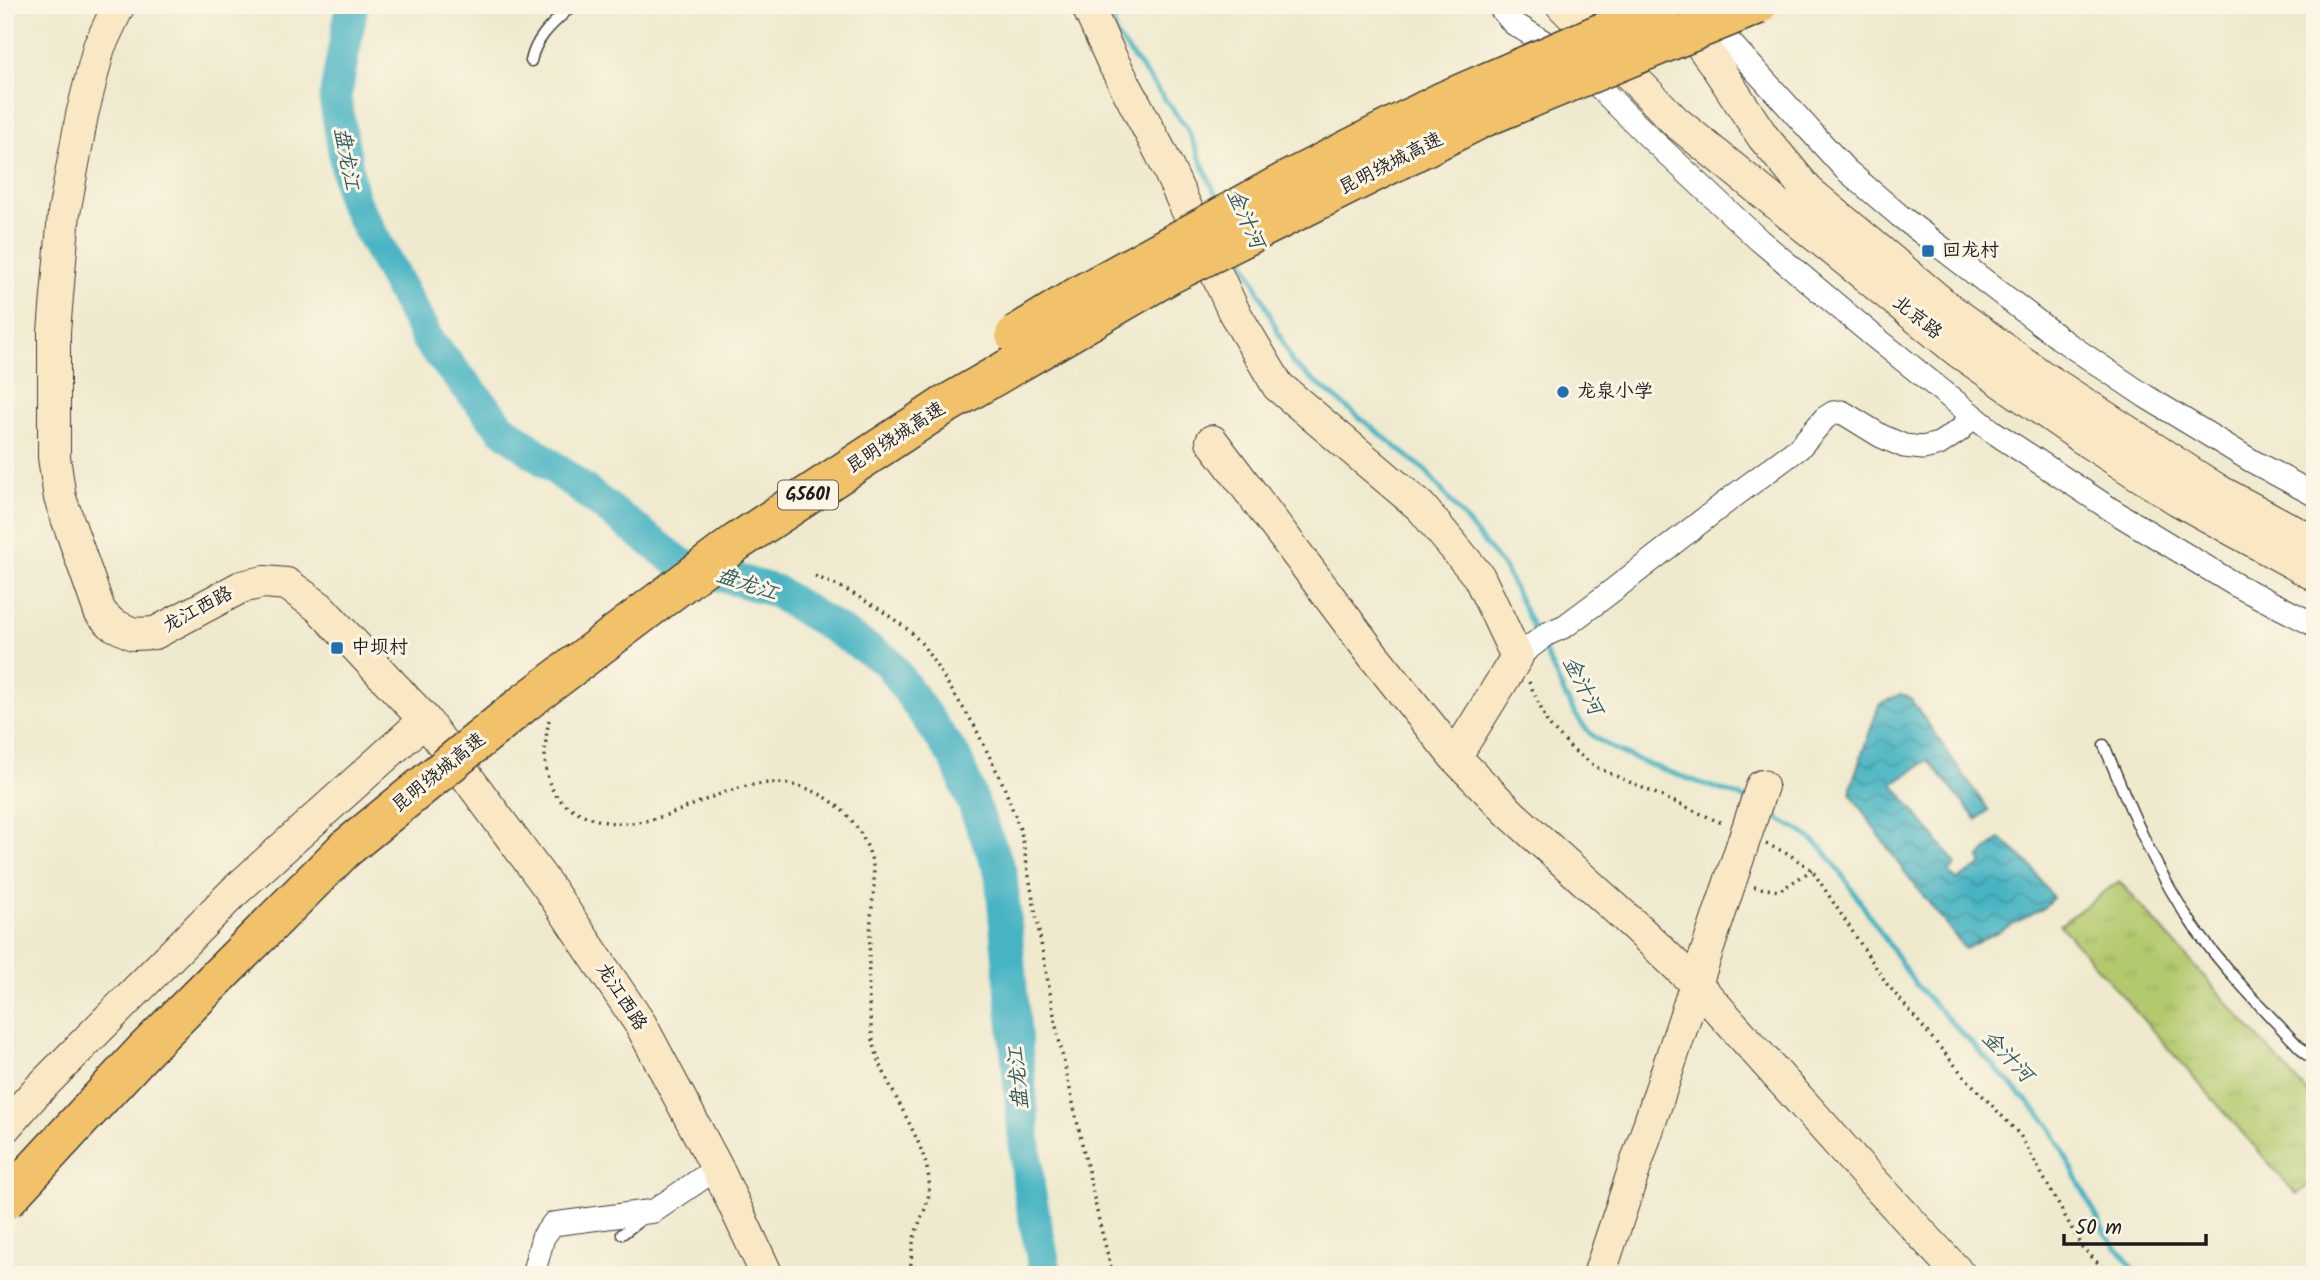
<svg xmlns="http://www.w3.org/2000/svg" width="2320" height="1280" viewBox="0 0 2320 1280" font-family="Kalam,'LXGW WenKai TC',sans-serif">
<defs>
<pattern id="grass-tufts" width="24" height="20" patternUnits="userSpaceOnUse" patternTransform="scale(1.75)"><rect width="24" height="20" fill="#b3c96e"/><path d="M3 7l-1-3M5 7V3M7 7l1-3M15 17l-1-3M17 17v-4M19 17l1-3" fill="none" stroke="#99ac5f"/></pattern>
<pattern id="water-waves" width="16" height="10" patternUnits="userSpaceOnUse" patternTransform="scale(1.75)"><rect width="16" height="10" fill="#47b4c3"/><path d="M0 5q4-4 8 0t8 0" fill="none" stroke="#3a929e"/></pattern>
</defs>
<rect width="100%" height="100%" fill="#fcf5e5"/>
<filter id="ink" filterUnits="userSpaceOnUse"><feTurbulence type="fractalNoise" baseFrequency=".0143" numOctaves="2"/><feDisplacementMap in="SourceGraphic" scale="14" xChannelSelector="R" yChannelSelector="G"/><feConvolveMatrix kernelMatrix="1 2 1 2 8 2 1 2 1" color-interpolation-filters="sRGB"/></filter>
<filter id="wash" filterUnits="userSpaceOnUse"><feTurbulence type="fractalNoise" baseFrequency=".00686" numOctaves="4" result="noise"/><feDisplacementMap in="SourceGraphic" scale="28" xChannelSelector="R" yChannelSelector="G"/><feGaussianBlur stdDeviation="1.57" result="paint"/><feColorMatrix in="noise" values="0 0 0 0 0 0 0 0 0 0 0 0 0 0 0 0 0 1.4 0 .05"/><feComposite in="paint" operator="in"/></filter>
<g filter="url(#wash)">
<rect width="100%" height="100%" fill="#efe9cd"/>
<path fill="url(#grass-tufts)" stroke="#687245" stroke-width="2" d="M 2119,881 L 2315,1101 L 2315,1179 L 2297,1195 L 2060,925 Z"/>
<path fill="url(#water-waves)" stroke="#326870" stroke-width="2" d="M 1900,694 L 1910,698 L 1988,810 L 1977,820 L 1928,760 L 1893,784 L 1956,864 L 1949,873 L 1957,880 L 1982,864 L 1979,858 L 2000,838 L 2028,862 L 2053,898 L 2042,909 L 1965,949 L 1900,866 L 1851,794 L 1851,786 L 1879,705 Z"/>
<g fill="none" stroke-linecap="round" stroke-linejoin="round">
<path stroke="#47b4c3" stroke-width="5" d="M 1111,5 L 1116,35 L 1187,128 L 1219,202
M 1241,253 L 1293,364 L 1426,471 L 1505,569 L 1537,636
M 1542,645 C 1555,672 1567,707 1587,730 C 1609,756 1703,783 1739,796 L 1748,801
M 1765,811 L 1805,834 L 1823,849 L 1839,870 L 1916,985 L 2049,1124 L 2106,1235 L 2139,1275"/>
<path stroke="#47b4c3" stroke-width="33" d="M 352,5 L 335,98 L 352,198 L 429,342 L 502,428 L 681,564 L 775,591 L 888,662 L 956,759 L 1001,874 L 1029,1190 L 1046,1275"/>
</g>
</g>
<g filter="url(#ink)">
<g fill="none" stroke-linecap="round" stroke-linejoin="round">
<g stroke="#3c3b37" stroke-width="13">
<path id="lane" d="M 531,61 C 536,36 555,22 573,5
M 2104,745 C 2130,808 2155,871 2194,927 C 2227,973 2268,1014 2307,1055 L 2315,1058
M 622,1234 L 646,1216"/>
</g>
<g stroke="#3c3b37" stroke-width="25">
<path id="street" d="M 1498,5 L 1513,23 L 1570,58 L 1648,136 L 1759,240 L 1871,334 L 1992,431 L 2115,512 L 2234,584 L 2315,625
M 1696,5 L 1845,169 L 1900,216 L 2059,338 L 2145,396 L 2252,461 L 2315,495
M 1517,657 L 1547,634 L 1565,626 L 1608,594 L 1730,499 L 1799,448 L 1825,418 L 1833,413 L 1842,412 L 1881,436 L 1904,446 L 1923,448 L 1939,444 L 1960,430 L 1973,415
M 533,1275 L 543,1237 L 553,1224 L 654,1211 L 717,1168"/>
</g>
<g stroke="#3c3b37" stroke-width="34">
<path id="secondary" d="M 119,5 L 99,47 L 82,115 L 64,213 L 54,332 L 54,457 L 60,498 L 100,612 L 112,624 L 133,634 L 155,633 L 241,587 L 264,582 L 287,584 L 319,607 L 425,720 L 549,888 L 641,1025 L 717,1168 L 767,1275
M 1087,5 L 1112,60 L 1161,153 L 1234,312 L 1278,386 L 1421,507 L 1479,577 L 1517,657 L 1455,757
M 1562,5 L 1676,122 L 1958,351 L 2090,443 L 2177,499 L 2315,575
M 1678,13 L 1715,64 L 1763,137 L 1808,191 L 1948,308 L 2040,375 L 2219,491 L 2315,543
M 1212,441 L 1373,655 L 1455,757 L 1511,814 L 1635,926 L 1696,984 L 1865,1173 L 1960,1275
M 5,1127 L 35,1093 L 235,891 L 425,720
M 1599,1275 L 1762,786"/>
</g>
<path stroke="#3c3b37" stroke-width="3.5" stroke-dasharray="2 5" stroke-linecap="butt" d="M 815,576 L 845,589 L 881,610 L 910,631 L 923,645 L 974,725 L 1003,784 L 1021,832 L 1056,1026 L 1100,1225 L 1113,1275
M 1529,682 L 1548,724 L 1573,750 L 1598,768 L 1724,824
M 549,720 C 543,750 540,789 569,807 C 643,854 700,785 771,783 C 792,782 814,789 831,801 C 852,816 868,840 873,866 C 876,883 872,901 871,918 C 869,959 866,1000 873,1040 C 882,1087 934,1148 929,1193 C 927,1210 916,1226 913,1243 C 911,1253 911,1264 910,1275
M 1766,844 L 1787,853 L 1812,870 L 1887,984 L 1963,1075 L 2020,1135 L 2082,1247 L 2110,1275
M 1754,887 L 1779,891 L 1812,870"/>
<use href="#lane" stroke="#fff" stroke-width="10"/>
<use href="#street" stroke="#fff" stroke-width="23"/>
<use href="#secondary" stroke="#fae7c3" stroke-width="32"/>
<g stroke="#3c3b37" stroke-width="41" stroke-linecap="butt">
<path id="highway-bridge" d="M 1015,335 L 1083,293 L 1288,180 L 1443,101 L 1665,5
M 5,1201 L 143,1052 L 344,850 L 523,704 L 737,542 L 942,407 L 1169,275 L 1483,118 L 1758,5"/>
</g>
<use href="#highway-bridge" stroke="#f2c26a" stroke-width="38"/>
</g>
</g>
<g fill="#1f6fb2" stroke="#fcf5e5" stroke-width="2.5">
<rect x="1921" y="244" width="14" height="14" rx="3.5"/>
<circle cx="1563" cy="392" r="7"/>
<rect x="330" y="641" width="14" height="14" rx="3.5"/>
</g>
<g text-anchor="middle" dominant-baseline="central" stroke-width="6" stroke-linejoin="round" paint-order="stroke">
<rect fill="#fcf5e5" stroke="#5f5d58" stroke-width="2" x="778" y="480.5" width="60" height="29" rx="5"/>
<g font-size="18" font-weight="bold" fill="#1c1c1c">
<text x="808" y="495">G5601</text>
</g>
<g font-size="19" fill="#1c1c1c" stroke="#fcf5e5">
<text transform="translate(1391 164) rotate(-27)">昆明绕城高速</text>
<text transform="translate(1917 318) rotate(39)">北京路</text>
<text transform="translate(896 438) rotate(-33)">昆明绕城高速</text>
<text transform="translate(198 610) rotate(-28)">龙江西路</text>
<text transform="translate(439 773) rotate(-39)">昆明绕城高速</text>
<text transform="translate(621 997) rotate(57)">龙江西路</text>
</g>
<g font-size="19" fill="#1c1c1c" stroke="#fcf5e5" text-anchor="start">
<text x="1942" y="251">回龙村</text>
<text x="1577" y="392">龙泉小学</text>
<text x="351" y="648">中坝村</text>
</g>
<g font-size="21" font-style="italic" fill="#2d595f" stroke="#fcf5e5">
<text transform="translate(346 159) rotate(80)">盘龙江</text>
<text transform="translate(1245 219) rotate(66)">金汁河</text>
<text transform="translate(747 585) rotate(19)">盘龙江</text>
<text transform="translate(1582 686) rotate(63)">金汁河</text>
<text transform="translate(2007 1057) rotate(46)">金汁河</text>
<text transform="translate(1019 1078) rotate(-95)">盘龙江</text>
</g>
</g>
<rect width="2320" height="1280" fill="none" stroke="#fcf5e5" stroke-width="28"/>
<path d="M2064 1234v10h142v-10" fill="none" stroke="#1c1c1c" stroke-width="3.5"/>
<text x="2075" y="1234" font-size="21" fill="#1c1c1c" stroke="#fcf5e5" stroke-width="5" paint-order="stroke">50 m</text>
</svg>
